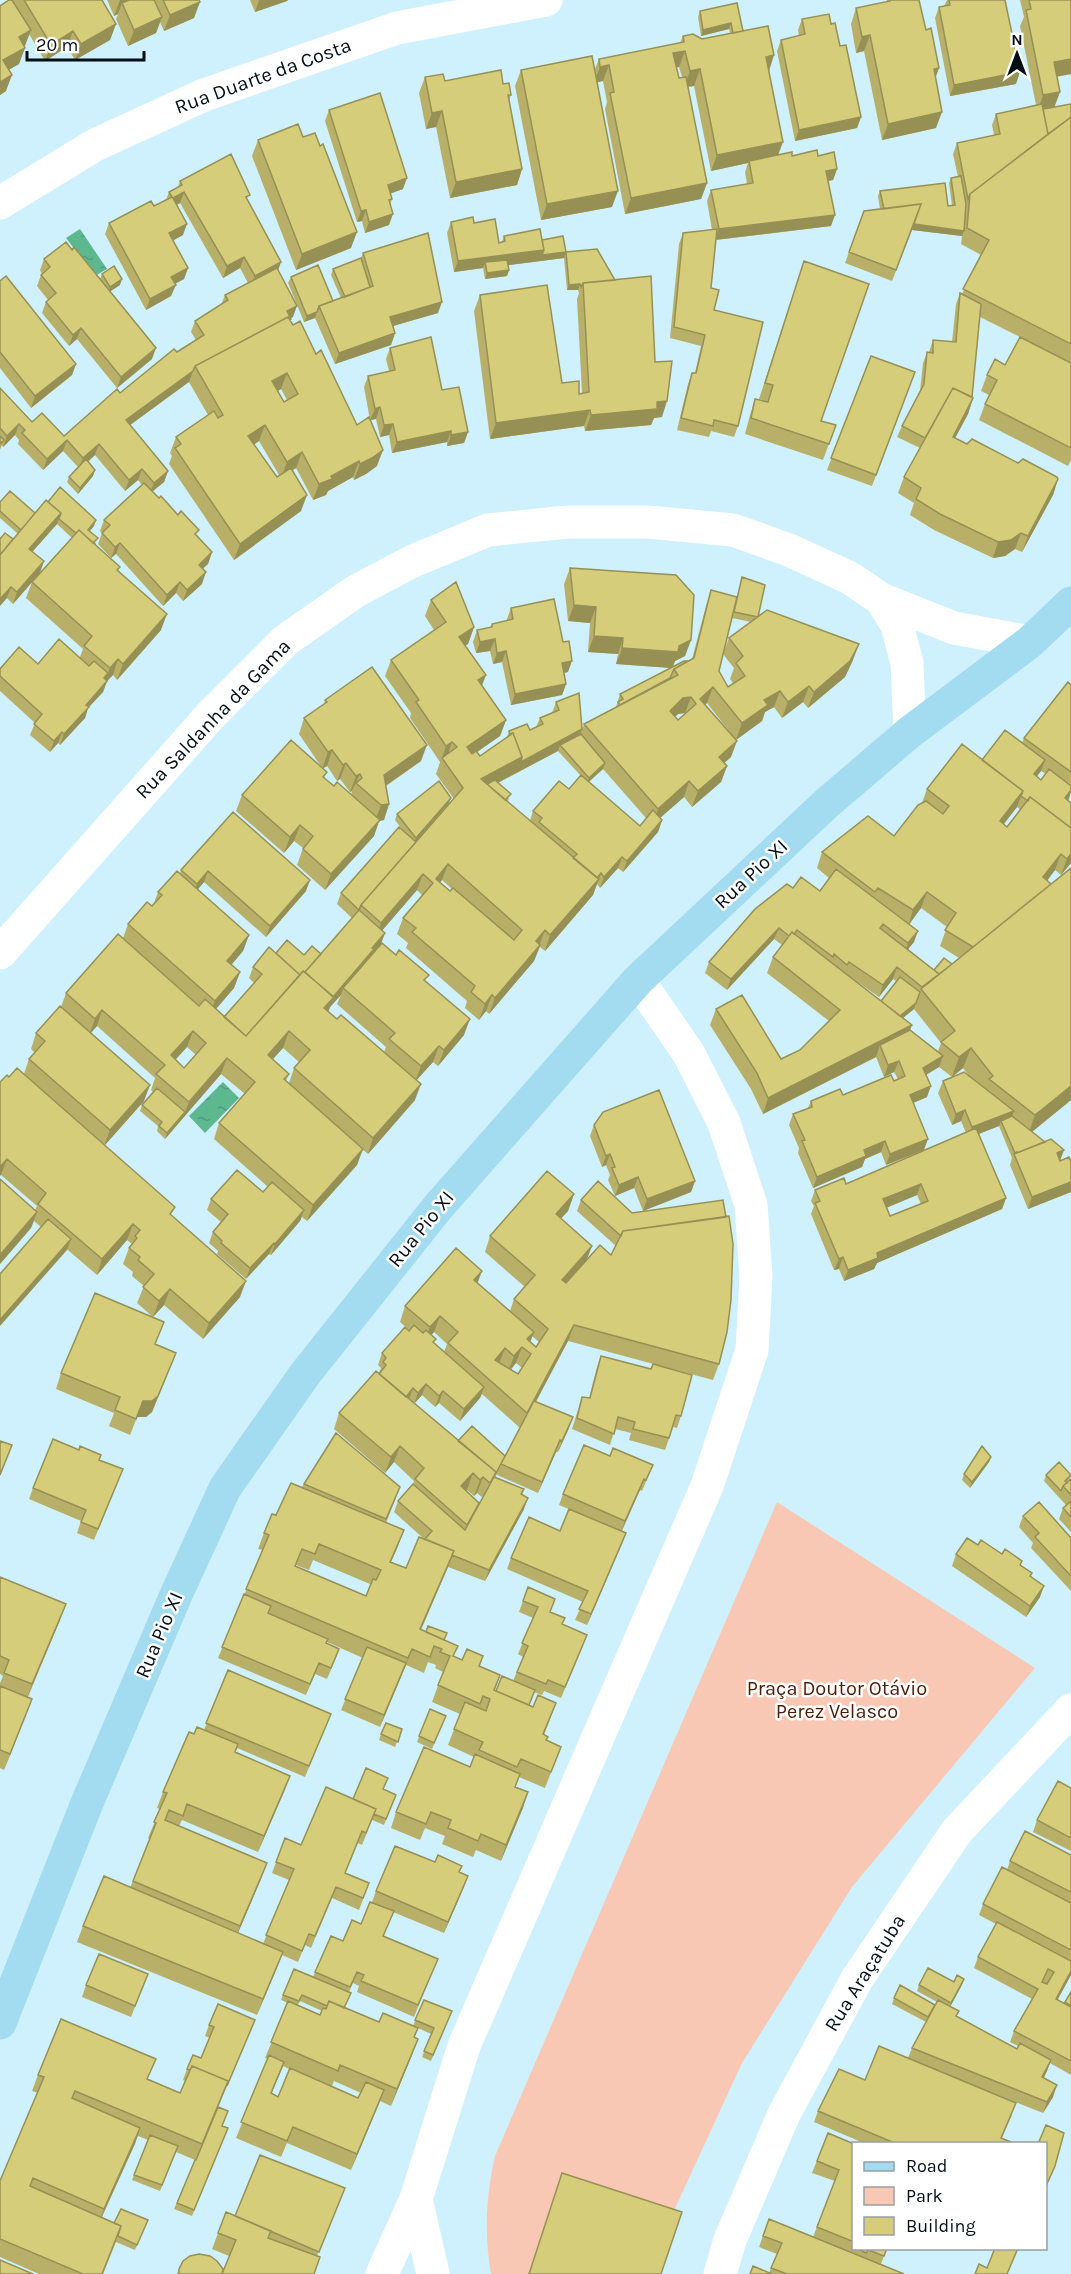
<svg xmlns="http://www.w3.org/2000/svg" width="1071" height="2274" viewBox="0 0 1071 2274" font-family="Karla,sans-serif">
<defs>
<pattern id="water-ripples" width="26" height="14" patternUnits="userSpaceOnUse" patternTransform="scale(1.5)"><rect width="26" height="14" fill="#5db890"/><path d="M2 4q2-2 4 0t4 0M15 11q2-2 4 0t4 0" fill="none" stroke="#4f9d7b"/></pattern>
</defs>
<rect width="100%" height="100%" fill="#cff1fe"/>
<path fill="#f9c8b4" d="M 777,1502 L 1035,1668 L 852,1887 L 742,2063 L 666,2228 L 650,2274 L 491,2274 C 484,2234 486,2196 495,2156 Z"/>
<path fill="url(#water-ripples)" d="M 80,229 L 107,269 L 95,276 L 66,238 Z
M 223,1082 L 239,1098 L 205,1133 L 189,1116 Z"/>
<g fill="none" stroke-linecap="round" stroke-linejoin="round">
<path stroke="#fff" stroke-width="33" d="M 0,203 L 95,145 L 204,95 L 397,28 L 546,0
M 881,599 L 897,625 L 907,663 L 910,732
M 0,953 L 210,716 L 286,640 L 356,591 L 413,561 L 488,530 L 568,522 L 648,522 L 733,530 L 789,550 L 850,578 L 881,599 L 954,628 L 1030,642
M 416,2199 L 433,2274
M 382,2274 L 416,2199 L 464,2046 L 707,1486 L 752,1350 L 756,1277 L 751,1205 L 724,1123 L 689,1054 L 638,980
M 720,2274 L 730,2240 L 784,2114 L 857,1979 L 957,1831 L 1071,1710"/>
<path stroke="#a3dcf0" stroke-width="33" d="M 0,2023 L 87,1803 L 176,1595 L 225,1488 L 305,1374 L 438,1207 L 638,980 L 827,803 L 910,732 L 1030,642 L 1071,603"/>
</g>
<path fill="#b8b069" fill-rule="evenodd" d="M 9,0 L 102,0 L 116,24 L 110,40 L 75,60 L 67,47 L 45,61 L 29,34 L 24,46 L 19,64 L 8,70 L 6,91 L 0,95 L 0,6 Z
M 107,0 L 199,0 L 194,18 L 164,31 L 160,22 L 156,33 L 128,46 L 116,19 L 118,14 L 114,16 Z
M 250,0 L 288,0 L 287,1 L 255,12 Z
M 887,0 L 919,0 L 926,30 L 939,68 L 935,78 L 936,128 L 882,140 L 864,51 L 856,53 L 851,24 L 856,8 L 886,2 Z
M 947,0 L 949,0 L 1016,84 L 950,96 L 935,18 L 939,7 L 944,6 Z
M 1020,0 L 1071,0 L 1071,74 L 1056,77 L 1060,92 L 1054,107 L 1071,104 L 1071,363 L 1027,340 L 1071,363 L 1071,460 L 1068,466 L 979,420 L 985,404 L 989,395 L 981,391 L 987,375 L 1005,365 L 1020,337 L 980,317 L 972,397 L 973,398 L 968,414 L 955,438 L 967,444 L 1058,479 L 1053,495 L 1022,552 L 1015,549 L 1005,556 L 993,558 L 934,530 L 910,515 L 914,503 L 898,493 L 904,477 L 920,448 L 897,437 L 902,426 L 920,391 L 923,363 L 927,352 L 929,352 L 933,340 L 952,342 L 956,304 L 960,293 L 962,294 L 981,255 L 961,244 L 962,236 L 912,230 L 892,281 L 845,263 L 864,211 L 880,209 L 878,196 L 880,191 L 948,206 L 952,206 L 949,183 L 951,178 L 958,177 L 953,154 L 957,143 L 994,135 L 992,125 L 996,114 L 1036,105 L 1020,26 L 1024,17 Z
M 737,3 L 743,31 L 769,70 L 778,155 L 818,156 L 837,169 L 833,180 L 828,181 L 831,226 L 716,240 L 711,288 L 714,310 L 738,426 L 734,437 L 711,431 L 709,437 L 677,430 L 688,384 L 692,373 L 695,373 L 701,346 L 670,338 L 679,244 L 683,233 L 712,230 L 707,201 L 711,190 L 747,184 L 745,172 L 748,163 L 711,171 L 694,86 L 688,87 L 707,183 L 701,199 L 625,214 L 605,109 L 607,102 L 603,81 L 597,82 L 612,207 L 541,220 L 515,86 L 521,70 L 595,69 L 599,59 L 680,43 L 683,36 L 702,39 L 730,33 L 729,29 L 701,36 L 698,17 L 700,11 ZM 676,67 L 679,67 L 682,77 L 679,78 Z
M 802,19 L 831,24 L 840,46 L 861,117 L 857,128 L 795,141 L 777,51 L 781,40 L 799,36 L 798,30 Z
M 425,77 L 445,81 L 503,84 L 511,95 L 509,101 L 522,169 L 517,185 L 450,198 L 436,127 L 426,129 L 419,93 Z
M 329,110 L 403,189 L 390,193 L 392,199 L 390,205 L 389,225 L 365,233 L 362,221 L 357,222 L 325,121 Z
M 303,137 L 320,146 L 351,248 L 296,270 L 252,156 L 258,140 Z
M 180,181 L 248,202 L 281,262 L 278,270 L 293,317 L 290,318 L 290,321 L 293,325 L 316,354 L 377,466 L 366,474 L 354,480 L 353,477 L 328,491 L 326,495 L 313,500 L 296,468 L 292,470 L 301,511 L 234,560 L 169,464 L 172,456 L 170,453 L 176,437 L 208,415 L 189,382 L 186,383 L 130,425 L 168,471 L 164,482 L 152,492 L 197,535 L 212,552 L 208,564 L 202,568 L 202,584 L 183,601 L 176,593 L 163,606 L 116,554 L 111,558 L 98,544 L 102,533 L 100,531 L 104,520 L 142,485 L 138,480 L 125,491 L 95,455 L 88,462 L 95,470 L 93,476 L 78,494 L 67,482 L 69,477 L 78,467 L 63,451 L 43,470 L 18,444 L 19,440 L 15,435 L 3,447 L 2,445 L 0,450 L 0,388 L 32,422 L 64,436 L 120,393 L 177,352 L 196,340 L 191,332 L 195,321 L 221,305 L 225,295 L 248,283 L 240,268 L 223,278 L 180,203 L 177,205 L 183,235 L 173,240 L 188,268 L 184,279 L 175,284 L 171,296 L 146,310 L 105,234 L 109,223 L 154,206 L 166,200 L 169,192 L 178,187 ZM 281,389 L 287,400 L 284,402 L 278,391 ZM 259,441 L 279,475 L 277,477 L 254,445 Z
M 451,222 L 474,223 L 499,243 L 502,242 L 504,236 L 542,240 L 566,252 L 564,258 L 508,265 L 509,270 L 507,276 L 485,279 L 483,268 L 454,272 L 447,233 Z
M 72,250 L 100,279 L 102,274 L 120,285 L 110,291 L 152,359 L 117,388 L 77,339 L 69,346 L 42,313 L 46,302 L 48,300 L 37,286 L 41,275 L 42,274 L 40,270 L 44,259 Z
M 566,252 L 655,362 L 662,417 L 654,418 L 651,425 L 585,431 L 584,426 L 490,439 L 474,311 L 480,295 L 562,383 L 579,394 L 582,393 L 577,299 L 579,293 L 578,290 L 567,290 L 564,258 Z
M 363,253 L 438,313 L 393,326 L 395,333 L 391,345 L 335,364 L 315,318 L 304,322 L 288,283 L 291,277 L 333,301 L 341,298 L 331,275 L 333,269 L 361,258 Z
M 804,261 L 821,421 L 836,425 L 823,460 L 745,434 L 750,415 L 755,399 L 767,401 L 759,399 Z
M 0,281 L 76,364 L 72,375 L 31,408 L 0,368 Z
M 390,348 L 442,390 L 468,432 L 464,443 L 447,446 L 447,442 L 392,453 L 389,435 L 380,437 L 376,419 L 370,420 L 364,387 L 368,376 L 389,371 L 386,359 Z
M 871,356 L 915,372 L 872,486 L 827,470 Z
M 0,502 L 35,513 L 94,526 L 90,531 L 96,544 L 95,545 L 119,571 L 161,630 L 117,680 L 113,675 L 107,681 L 103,692 L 88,708 L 85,718 L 60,745 L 58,743 L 50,752 L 30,735 L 35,723 L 0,691 L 0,669 L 80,657 L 83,649 L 26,598 L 32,582 L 72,538 L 57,524 L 33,551 L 40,573 L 13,604 L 7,598 L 13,539 L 18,534 L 0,518 Z
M 570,568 L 691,640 L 685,656 L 675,661 L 673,667 L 692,659 L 706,606 L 711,590 L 719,671 L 728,687 L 733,683 L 730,679 L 734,668 L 723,654 L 729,638 L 751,622 L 732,618 L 742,577 L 758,617 L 853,660 L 845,677 L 808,708 L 803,702 L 782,718 L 774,707 L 765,712 L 762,721 L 736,740 L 707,703 L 705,705 L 731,757 L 724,763 L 727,766 L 721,782 L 692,807 L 684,797 L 660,818 L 662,820 L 658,832 L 623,872 L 618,868 L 600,888 L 597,884 L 593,895 L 545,951 L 540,947 L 534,961 L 489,1014 L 486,1011 L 479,1020 L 465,1008 L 467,1001 L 406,948 L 408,943 L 397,934 L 403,918 L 422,895 L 417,890 L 382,930 L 381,944 L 372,955 L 426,982 L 464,1035 L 438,1066 L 433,1062 L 416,1080 L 415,1100 L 368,1154 L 362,1149 L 357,1165 L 307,1221 L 302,1217 L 300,1221 L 271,1255 L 269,1254 L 246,1279 L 217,1254 L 218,1251 L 209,1243 L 213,1232 L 221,1222 L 207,1210 L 211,1199 L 263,1192 L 268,1187 L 214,1139 L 219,1123 L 245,1094 L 221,1074 L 165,1139 L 157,1131 L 158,1126 L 140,1111 L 142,1105 L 153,1092 L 151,1090 L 155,1078 L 97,1026 L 91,1033 L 144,1101 L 105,1145 L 172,1217 L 240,1297 L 203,1339 L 164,1305 L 153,1317 L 137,1303 L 144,1286 L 132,1276 L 133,1272 L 123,1264 L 129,1248 L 132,1244 L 127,1240 L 97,1275 L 34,1221 L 31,1228 L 0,1264 L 0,1179 L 35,1210 L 37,1206 L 1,1175 L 9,1077 L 24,1074 L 29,1059 L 35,1053 L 31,1049 L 36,1033 L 61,1007 L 66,993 L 123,938 L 128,924 L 152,906 L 154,903 L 158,892 L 180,874 L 181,870 L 233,812 L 306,891 L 266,937 L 204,882 L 198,889 L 249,935 L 243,951 L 231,965 L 240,972 L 234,988 L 216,1009 L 224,1017 L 254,983 L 249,978 L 253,967 L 276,953 L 304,955 L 321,954 L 352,918 L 337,904 L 341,893 L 404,832 L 395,820 L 397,814 L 449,803 L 415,842 L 454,799 L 436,774 L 440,762 L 410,718 L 411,713 L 385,676 L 391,660 L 434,630 L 425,616 L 431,600 L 474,627 L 468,644 L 465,645 L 482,685 L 506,720 L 500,736 L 477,752 L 480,756 L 507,737 L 509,731 L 530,730 L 536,727 L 540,718 L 552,713 L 556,702 L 582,729 L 584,724 L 616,707 L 620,694 L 671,668 L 616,664 L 618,654 L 588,652 L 590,623 L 568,621 L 564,584 ZM 685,713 L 678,720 L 675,717 L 678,714 ZM 558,751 L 581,776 L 569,789 L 533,811 L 530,821 L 507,801 L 509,799 L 498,783 ZM 603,769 L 646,818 L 640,826 L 589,782 ZM 442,880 L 452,889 L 450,891 L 440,883 ZM 341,995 L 337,1004 L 386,1047 L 384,1052 L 337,1019 L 328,1012 L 330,1007 ZM 187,1047 L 196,1055 L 184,1068 L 175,1060 ZM 283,1048 L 299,1062 L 294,1068 L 289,1083 L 286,1081 L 289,1074 L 273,1059 Z
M 511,608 L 568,672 L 564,673 L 566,684 L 562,695 L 511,705 L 502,662 L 493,664 L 490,651 L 476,653 L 473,642 L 477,630 L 490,628 L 492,624 L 507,621 L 507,619 Z
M 1071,685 L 1071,792 L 1068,800 L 1071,863 L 1061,875 L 1055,870 L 1047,881 L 1051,884 L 1071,868 L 1071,1100 L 1032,1132 L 1060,1160 L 1071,1162 L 1071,1192 L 1028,1209 L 1010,1165 L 1012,1158 L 999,1126 L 979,1134 L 1006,1198 L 1002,1209 L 877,1263 L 874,1269 L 844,1281 L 839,1269 L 834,1270 L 811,1214 L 814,1206 L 811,1201 L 815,1190 L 846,1184 L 966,1133 L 961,1121 L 952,1125 L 938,1093 L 943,1081 L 969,1076 L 963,1068 L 952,1077 L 939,1067 L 926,1075 L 927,1097 L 913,1103 L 924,1150 L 886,1165 L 881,1152 L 865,1159 L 862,1167 L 813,1188 L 798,1153 L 799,1148 L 789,1125 L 793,1114 L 808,1108 L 811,1101 L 843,1095 L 894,1081 L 898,1079 L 894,1072 L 884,1077 L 876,1057 L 763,1114 L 751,1089 L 710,1025 L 716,1009 L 781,1059 L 800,1050 L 829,1021 L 767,973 L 773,957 L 782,945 L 774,939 L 727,990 L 705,973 L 709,962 L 793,888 L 820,891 L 829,878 L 817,868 L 822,852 L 894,836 L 922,803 L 927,789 L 982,760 L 1022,743 L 1024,738 ZM 1041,771 L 1046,774 L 1041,780 L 1037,776 ZM 1017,807 L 1021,810 L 1007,827 L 1003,824 ZM 921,908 L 947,927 L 940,946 L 959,958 L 952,964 L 934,970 L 908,949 L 914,942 L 909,924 ZM 846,974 L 879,997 L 893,979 L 896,981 L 881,1001 ZM 914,1009 L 941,1043 L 938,1051 L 910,1030 L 903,1018 ZM 917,1195 L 921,1204 L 890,1216 L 887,1207 Z
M 325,700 L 421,761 L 386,786 L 389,804 L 384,820 L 379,821 L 374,836 L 325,890 L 297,865 L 303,848 L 294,841 L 284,853 L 236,811 L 242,795 L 322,768 L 299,734 L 304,718 L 324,705 ZM 327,766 L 337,781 L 340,779 L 350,792 L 352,791 L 351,795 L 334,786 L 325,779 L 322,768 Z
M 594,1125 L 695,1181 L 691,1192 L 643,1211 L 634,1188 L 615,1196 L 608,1180 L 610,1175 L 606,1165 L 602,1167 L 590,1136 Z
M 598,1181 L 719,1364 L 713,1380 L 568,1341 L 536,1402 L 569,1428 L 558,1452 L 556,1452 L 538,1493 L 497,1475 L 498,1473 L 495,1477 L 524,1489 L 522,1495 L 524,1509 L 485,1581 L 448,1567 L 421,1630 L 444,1640 L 454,1657 L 462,1660 L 483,1656 L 480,1666 L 500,1675 L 495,1690 L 513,1681 L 523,1657 L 518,1654 L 533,1618 L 519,1612 L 528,1587 L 550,1612 L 583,1646 L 561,1698 L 544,1691 L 542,1695 L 534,1692 L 529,1705 L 550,1719 L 544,1735 L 547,1740 L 561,1747 L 545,1788 L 519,1777 L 515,1787 L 528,1792 L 501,1861 L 476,1850 L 473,1857 L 442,1844 L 445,1836 L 425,1828 L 420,1840 L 391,1828 L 396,1812 L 470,1767 L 474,1757 L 448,1745 L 460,1714 L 432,1702 L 443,1672 L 435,1668 L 436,1665 L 428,1662 L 424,1673 L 406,1665 L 380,1727 L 341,1710 L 363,1658 L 327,1642 L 326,1643 L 339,1649 L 335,1660 L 327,1679 L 315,1674 L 306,1695 L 218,1658 L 263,1550 L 258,1549 L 264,1533 L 302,1487 L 304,1484 L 396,1498 L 386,1523 L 398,1546 L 391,1562 L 406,1568 L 424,1539 L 394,1512 L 398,1501 L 413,1484 L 414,1481 L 394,1462 L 385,1473 L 334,1429 L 339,1413 L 380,1374 L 379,1373 L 381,1368 L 378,1365 L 382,1353 L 409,1330 L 400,1322 L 405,1306 L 478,1283 L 510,1311 L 514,1299 L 525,1287 L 485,1252 L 490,1236 L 574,1194 L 568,1211 L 560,1219 L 587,1260 L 611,1255 L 616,1246 L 577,1211 L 581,1200 ZM 434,1332 L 447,1344 L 444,1352 L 434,1343 L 431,1335 ZM 532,1336 L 539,1342 L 536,1347 L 530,1342 ZM 516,1363 L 522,1368 L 518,1374 L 511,1370 ZM 482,1394 L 520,1428 L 505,1456 L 458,1441 L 414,1403 L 422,1395 L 435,1407 L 439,1403 L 460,1421 L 480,1398 ZM 467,1490 L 474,1496 L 477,1493 L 483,1498 L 477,1509 L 479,1503 L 466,1491 ZM 313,1560 L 370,1584 L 366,1596 L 296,1566 L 296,1565 L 309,1570 Z
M 156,1344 L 176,1353 L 152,1412 L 146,1417 L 137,1417 L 130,1435 L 109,1426 L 114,1413 L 56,1389 L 61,1373 Z
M 601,1356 L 681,1416 L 677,1428 L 673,1427 L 665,1450 L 629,1440 L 631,1433 L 615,1429 L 610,1445 L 572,1429 L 582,1397 L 589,1398 L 597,1367 Z
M 78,1450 L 99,1460 L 123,1469 L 94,1540 L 77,1533 L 81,1521 L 29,1499 L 33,1488 Z
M 610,1456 L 653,1465 L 642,1491 L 640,1490 L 622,1531 L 626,1533 L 587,1625 L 575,1620 L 583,1602 L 507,1569 L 511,1558 L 560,1531 L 569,1509 L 559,1505 L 563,1494 Z
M 991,1457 L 989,1462 L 970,1488 L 962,1480 L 964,1474 Z
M 1046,1475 L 1071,1475 L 1069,1481 L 1071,1479 L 1071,1532 L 1059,1519 L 1063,1508 L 1066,1505 L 1044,1481 Z
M 1023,1516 L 1071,1538 L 1071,1591 L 1031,1548 L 1033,1543 L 1019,1527 Z
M 978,1545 L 1002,1554 L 1021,1565 L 1031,1576 L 1040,1597 L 1026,1617 L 952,1566 L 956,1554 Z
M 0,1577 L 60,1620 L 28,1697 L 26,1715 L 4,1770 L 0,1768 L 0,1683 L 3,1676 L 0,1674 Z
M 228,1670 L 331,1714 L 305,1777 L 237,1748 L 235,1753 L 290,1776 L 258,1852 L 182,1820 L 179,1826 L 261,1879 L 238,1933 L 263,1944 L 289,1880 L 272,1873 L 285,1838 L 301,1845 L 353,1799 L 383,1789 L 396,1795 L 384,1825 L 372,1820 L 362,1845 L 358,1843 L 345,1873 L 365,1894 L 359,1910 L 332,1898 L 311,1948 L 305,1945 L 298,1962 L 282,1955 L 257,2015 L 77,1942 L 83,1926 L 130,1888 L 150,1839 L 148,1838 L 160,1809 L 157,1808 L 163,1792 L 194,1734 L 204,1730 Z
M 430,1709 L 446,1716 L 432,1749 L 417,1742 Z
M 402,1729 L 395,1747 L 379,1740 L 381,1734 Z
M 1071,1788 L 1071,1851 L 1033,1832 L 1037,1820 Z
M 1071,1855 L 1071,1975 L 1057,2000 L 1065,2004 L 1071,1992 L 1071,2075 L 1050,2063 L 1044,2078 L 1053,2097 L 1043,2113 L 963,2081 L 1012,2115 L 1002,2138 L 1016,2144 L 866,2144 L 814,2122 L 818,2111 L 865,2080 L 908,2058 L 912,2048 L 926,2022 L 892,2004 L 894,1998 L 935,2005 L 937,2002 L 917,1991 L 919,1985 L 954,1982 L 964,1979 L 950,2007 L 957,2017 L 1017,2049 L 1018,2046 L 1010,2042 L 1014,2031 L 1032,1999 L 974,1968 L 978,1957 L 996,1924 L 979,1915 L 983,1904 L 1007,1870 L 1010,1861 Z
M 459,1872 L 468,1876 L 444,1933 L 393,1912 L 384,1936 L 433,1970 L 414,2017 L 357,1992 L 359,1986 L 353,1983 L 349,1992 L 345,2008 L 379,2022 L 413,2026 L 424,2000 L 452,2011 L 431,2061 L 422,2057 L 431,2034 L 418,2028 L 414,2038 L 412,2055 L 391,2106 L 380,2101 L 351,2170 L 287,2143 L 281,2157 L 236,2138 L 268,2059 L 265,2058 L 288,2003 L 281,2000 L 283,1995 L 313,1977 L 331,1936 L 343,1941 L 361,1924 L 372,1902 L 376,1891 ZM 300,2001 L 322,2011 L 320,2015 L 298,2005 ZM 283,2066 L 289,2069 L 278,2097 L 271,2094 ZM 334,2081 L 361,2093 L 358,2098 L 332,2086 Z
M 148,1974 L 131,2017 L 82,1997 L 86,1985 Z
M 255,2020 L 218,2107 L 226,2117 L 222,2126 L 228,2128 L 192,2216 L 174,2209 L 195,2160 L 176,2152 L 160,2191 L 132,2180 L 148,2140 L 138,2136 L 102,2217 L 114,2223 L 148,2220 L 135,2250 L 116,2242 L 103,2274 L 39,2274 L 0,2257 L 0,2181 L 38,2093 L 32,2091 L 38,2075 L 148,2080 L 180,2093 L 185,2081 L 183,2080 L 187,2069 L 201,2058 L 210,2038 L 205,2036 L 209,2025 Z
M 828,2133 L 854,2144 L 854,2248 L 887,2248 L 881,2264 L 904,2274 L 750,2274 L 769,2273 L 777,2254 L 759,2247 L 769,2219 L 813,2237 L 835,2181 L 812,2173 Z
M 345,2188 L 317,2256 L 314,2274 L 177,2274 L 179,2269 L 223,2273 L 229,2256 L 212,2249 L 226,2212 L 235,2216 Z"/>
<path fill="#969055" d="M 120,0 L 137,0 L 122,3 L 118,14 L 114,16 Z
M 259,0 L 288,0 L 287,1 L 255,12 Z
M 200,2 L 194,18 L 164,31 L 170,15 Z
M 162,17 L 156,33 L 128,46 L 134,30 Z
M 731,23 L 729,29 L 701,36 L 703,30 Z
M 116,24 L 110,40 L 75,60 L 81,44 Z
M 31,30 L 25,46 L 13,53 L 19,37 Z
M 73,31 L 67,47 L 45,61 L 51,45 Z
M 870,35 L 864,51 L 856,53 L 862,37 Z
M 25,48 L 19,64 L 0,75 L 3,60 Z
M 685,51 L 679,67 L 668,69 L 673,53 Z
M 774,55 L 769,71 L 766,57 Z
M 1071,59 L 1071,74 L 1048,78 L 1054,62 Z
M 609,65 L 603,81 L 594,83 L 600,67 Z
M 939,68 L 933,84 L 934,69 Z
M 700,69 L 694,86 L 684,87 L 690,71 Z
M 1020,72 L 1016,84 L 950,96 L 954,85 Z
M 12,75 L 6,91 L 0,95 L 0,82 Z
M 1060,92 L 1054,108 L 1038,111 L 1043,95 Z
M 442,111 L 436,127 L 426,129 L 432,113 Z
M 942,112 L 936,128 L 882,140 L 888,124 Z
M 861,117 L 857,128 L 795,141 L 799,130 Z
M 783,142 L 777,158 L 749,161 L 748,163 L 711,171 L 717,155 Z
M 522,169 L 517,185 L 450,198 L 456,182 Z
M 837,169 L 833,180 L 822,182 L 826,171 Z
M 407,178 L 403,189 L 384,196 L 388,185 Z
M 707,183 L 701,199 L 625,214 L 631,198 Z
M 618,191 L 612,207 L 541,220 L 547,204 Z
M 184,192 L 180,203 L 169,209 L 173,198 Z
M 366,210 L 362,221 L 357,222 L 361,211 Z
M 393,214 L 389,225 L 365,233 L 369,222 Z
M 835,215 L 831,226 L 714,240 L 719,229 Z
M 916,219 L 964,231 L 962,236 L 912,230 L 892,281 Z
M 187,224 L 183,235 L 165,245 L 169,233 Z
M 357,232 L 351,248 L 296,270 L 302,254 Z
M 544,250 L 566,252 L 564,258 L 486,268 L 485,262 L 483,268 L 454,272 L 458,261 Z
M 244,257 L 240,268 L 223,278 L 227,266 Z
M 281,262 L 277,273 L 250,287 L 255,276 Z
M 188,268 L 184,279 L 167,288 L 171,277 Z
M 509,270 L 507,276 L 485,279 L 487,273 Z
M 122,279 L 120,285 L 108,293 L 110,287 Z
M 580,284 L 578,290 L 567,290 L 569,285 Z
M 176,285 L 171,296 L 146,310 L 150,299 Z
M 442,302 L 438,313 L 386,328 L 390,317 Z
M 297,306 L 293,317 L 283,322 L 287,311 Z
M 317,312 L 315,318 L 304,322 L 307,316 Z
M 81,328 L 77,339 L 69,346 L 73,335 Z
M 395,333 L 391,345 L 335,364 L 339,353 Z
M 156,348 L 152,359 L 117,388 L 121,377 Z
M 76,364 L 72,375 L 31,408 L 35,396 Z
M 193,371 L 189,382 L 122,431 L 126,420 Z
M 287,373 L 281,389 L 267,397 L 272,381 Z
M 973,398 L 968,414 L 947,453 L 953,437 Z
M 667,401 L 662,417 L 654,418 L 651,425 L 585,431 L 591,415 L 657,402 Z
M 380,407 L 376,419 L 370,420 L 375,409 Z
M 590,410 L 584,426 L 490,439 L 496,423 Z
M 19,424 L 15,435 L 3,447 L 7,436 Z
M 393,424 L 389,435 L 380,437 L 384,425 Z
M 265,425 L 259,441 L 242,452 L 248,436 Z
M 451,431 L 447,442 L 392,453 L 397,442 Z
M 468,432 L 464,443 L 447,446 L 451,435 Z
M 67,440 L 63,451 L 43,470 L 47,459 Z
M 99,444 L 95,455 L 79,469 L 83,458 Z
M 383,450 L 377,466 L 366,474 L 354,480 L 360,464 Z
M 302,452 L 296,468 L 281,478 L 287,462 Z
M 359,461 L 353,477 L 328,491 L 326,495 L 313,500 L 319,484 L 331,476 Z
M 142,469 L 138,480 L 125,491 L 129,480 Z
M 95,470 L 93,476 L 78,494 L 80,488 Z
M 168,471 L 164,482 L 149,494 L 154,483 Z
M 1058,479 L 1053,495 L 1022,552 L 1028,536 Z
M 307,495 L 301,511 L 234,560 L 240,544 Z
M 61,513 L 57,524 L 25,560 L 29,549 Z
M 96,520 L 94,526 L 86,535 L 88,530 Z
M 1021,533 L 1015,549 L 1005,556 L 993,558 L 998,542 Z
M 120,543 L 116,554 L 111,558 L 115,547 Z
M 212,552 L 208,564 L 195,576 L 199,565 Z
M 44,561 L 40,573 L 13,604 L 17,592 Z
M 206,572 L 202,584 L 183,601 L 187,590 Z
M 180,582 L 176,593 L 163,606 L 167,595 Z
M 11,587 L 7,598 L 0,606 L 0,599 Z
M 574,605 L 596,607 L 590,623 L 568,621 Z
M 167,614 L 161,630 L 117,680 L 123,664 Z
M 474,627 L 468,644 L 454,653 L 459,637 Z
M 594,636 L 623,638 L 618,654 L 588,652 Z
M 495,639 L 490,651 L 476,653 L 480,642 Z
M 691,640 L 685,656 L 675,661 L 672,668 L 616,664 L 622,648 Z
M 859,644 L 853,660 L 845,677 L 808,708 L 814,692 Z
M 506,651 L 502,662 L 493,664 L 497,653 Z
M 118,659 L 113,675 L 104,684 L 107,681 L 103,692 L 88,708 L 85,718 L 60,745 L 64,734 L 108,673 L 110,668 Z
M 572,661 L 568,672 L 558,674 L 562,663 Z
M 486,675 L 480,691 L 478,680 Z
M 566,684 L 562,695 L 511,705 L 515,694 Z
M 809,686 L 803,702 L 782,718 L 788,702 Z
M 713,687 L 707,703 L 694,715 L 700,699 Z
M 780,691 L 774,707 L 765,712 L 762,721 L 736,740 L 742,723 L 764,700 Z
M 691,697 L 685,713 L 678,714 L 664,727 L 670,711 L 683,698 Z
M 506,720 L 500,736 L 461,763 L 467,747 Z
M 582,729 L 578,740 L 560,745 L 558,751 L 480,792 L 481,779 L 522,757 Z
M 62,732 L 58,743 L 50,752 L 54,741 Z
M 737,741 L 731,757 L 713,773 L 719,757 Z
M 452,742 L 447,758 L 442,758 L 446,746 Z
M 427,745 L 421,761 L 378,791 L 384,775 Z
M 332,750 L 327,766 L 322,769 L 328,752 Z
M 1045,760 L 1041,771 L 1030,785 L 1034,774 Z
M 346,763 L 340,779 L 337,781 L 343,765 Z
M 605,763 L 603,769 L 587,783 L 589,778 Z
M 727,766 L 721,782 L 692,807 L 698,791 Z
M 360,774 L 352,791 L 350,792 L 356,776 Z
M 689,781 L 684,797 L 652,825 L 658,809 Z
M 1071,790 L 1069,799 L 1061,809 L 1065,798 Z
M 1023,791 L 1017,807 L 994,837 L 1000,821 Z
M 451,798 L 449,803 L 414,844 L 416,838 Z
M 389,804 L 384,820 L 379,821 L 374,836 L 325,890 L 331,874 L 375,821 L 381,805 Z
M 662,820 L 658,832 L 623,872 L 627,861 Z
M 300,825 L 294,841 L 284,853 L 290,837 Z
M 1061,854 L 1055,870 L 1037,894 L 1043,877 Z
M 1071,854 L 1071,863 L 1061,875 L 1067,859 Z
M 622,857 L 618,868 L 600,888 L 604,877 Z
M 448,864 L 442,880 L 430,895 L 436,879 Z
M 208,871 L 204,882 L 193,895 L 197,884 Z
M 601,873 L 593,895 L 545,951 L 550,935 Z
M 423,874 L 417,890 L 375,939 L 381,923 Z
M 310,880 L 306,891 L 266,937 L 270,926 Z
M 927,892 L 921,908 L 908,926 L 913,910 Z
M 779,928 L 774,939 L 727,990 L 731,979 Z
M 545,930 L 539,946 L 536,941 Z
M 918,931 L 914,942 L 904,954 L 908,943 Z
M 385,933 L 381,944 L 343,988 L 341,995 L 330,1007 L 328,1013 L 324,1008 Z
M 249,935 L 243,951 L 221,977 L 227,961 Z
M 540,945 L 534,961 L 489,1014 L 495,998 Z
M 897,967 L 893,979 L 879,997 L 883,985 Z
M 240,972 L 234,988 L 209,1017 L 215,1001 Z
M 492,995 L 486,1011 L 479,1020 L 485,1004 Z
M 916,1003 L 914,1009 L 890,1028 L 892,1022 Z
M 102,1010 L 97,1026 L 89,1035 L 95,1019 Z
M 470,1019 L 464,1035 L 438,1066 L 444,1050 Z
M 912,1025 L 906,1041 L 880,1045 L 876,1057 L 763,1114 L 768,1098 Z
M 193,1031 L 187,1047 L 165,1071 L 171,1055 Z
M 289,1031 L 283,1048 L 262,1071 L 268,1055 Z
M 439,1046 L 433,1062 L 415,1082 L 421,1066 Z
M 971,1048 L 963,1068 L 952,1077 L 959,1057 Z
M 943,1056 L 939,1067 L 919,1079 L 923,1068 Z
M 227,1058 L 221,1074 L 165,1139 L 167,1133 L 185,1112 L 189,1102 Z
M 899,1061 L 894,1072 L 884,1077 L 888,1065 Z
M 421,1084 L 415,1100 L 368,1154 L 373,1138 Z
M 150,1085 L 144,1101 L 104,1146 L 110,1130 Z
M 931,1086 L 927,1097 L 906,1106 L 910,1095 Z
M 1071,1086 L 1071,1100 L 1028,1135 L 1035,1115 Z
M 965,1110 L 961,1121 L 952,1125 L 956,1114 Z
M 1014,1111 L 1010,1122 L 1001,1121 L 999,1126 L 968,1138 L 972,1127 Z
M 928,1139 L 924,1150 L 886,1165 L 890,1154 Z
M 885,1141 L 881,1152 L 865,1159 L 862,1167 L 813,1188 L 817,1177 L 864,1150 Z
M 363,1149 L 357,1165 L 307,1221 L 313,1205 Z
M 1064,1150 L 1060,1161 L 1057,1153 Z
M 610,1154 L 606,1165 L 602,1167 L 606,1156 Z
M 7,1159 L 1,1175 L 0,1176 L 0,1167 Z
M 638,1177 L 634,1188 L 615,1196 L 619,1185 Z
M 695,1181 L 691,1192 L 643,1211 L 647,1199 Z
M 1071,1182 L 1071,1192 L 1028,1209 L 1032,1197 Z
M 921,1184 L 917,1195 L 879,1211 L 883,1199 Z
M 574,1194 L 568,1211 L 550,1231 L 556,1214 Z
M 1006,1198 L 1002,1209 L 877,1263 L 874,1269 L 844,1281 L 848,1270 L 877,1253 Z
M 304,1210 L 300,1221 L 271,1255 L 275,1244 Z
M 37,1212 L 31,1228 L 0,1264 L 0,1255 Z
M 133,1224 L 127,1240 L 97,1275 L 102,1259 Z
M 71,1239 L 67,1250 L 0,1326 L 0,1320 Z
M 274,1243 L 269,1254 L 246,1279 L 250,1268 Z
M 592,1246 L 586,1262 L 556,1296 L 562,1280 Z
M 843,1257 L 839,1269 L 834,1270 L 839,1259 Z
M 482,1271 L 476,1287 L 474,1280 Z
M 246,1281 L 240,1297 L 203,1339 L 209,1323 Z
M 170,1289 L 164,1305 L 153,1317 L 159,1301 Z
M 440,1316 L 434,1332 L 424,1343 L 430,1327 Z
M 574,1325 L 568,1341 L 521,1429 L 527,1413 Z
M 534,1332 L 528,1348 L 527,1339 Z
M 522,1347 L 516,1363 L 508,1372 L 514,1356 Z
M 505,1348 L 499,1364 L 495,1360 Z
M 176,1353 L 152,1412 L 146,1417 L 137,1417 L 130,1435 L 143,1401 Z
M 426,1384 L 422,1395 L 414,1404 L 418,1393 Z
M 484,1387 L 480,1398 L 460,1421 L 464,1409 Z
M 413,1388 L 409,1399 L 404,1398 Z
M 443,1391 L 439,1403 L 435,1407 L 439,1396 Z
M 573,1417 L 569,1428 L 558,1452 L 562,1441 Z
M 560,1440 L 556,1452 L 538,1493 L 542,1482 Z
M 400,1446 L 394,1462 L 385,1473 L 391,1457 Z
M 991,1457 L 989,1462 L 970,1488 L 972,1482 Z
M 473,1473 L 467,1490 L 455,1502 L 461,1486 Z
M 483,1477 L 477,1493 L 474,1496 L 480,1480 Z
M 644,1479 L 640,1490 L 621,1532 L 625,1521 Z
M 528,1498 L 524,1509 L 485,1581 L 489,1570 Z
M 404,1530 L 398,1546 L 384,1578 L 390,1562 Z
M 626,1533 L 622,1544 L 587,1625 L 591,1614 Z
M 454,1551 L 448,1567 L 414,1645 L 420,1629 Z
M 1044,1586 L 1040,1597 L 1026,1617 L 1030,1606 Z
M 66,1604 L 60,1620 L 26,1700 L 32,1684 Z
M 412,1649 L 406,1665 L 380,1727 L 384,1715 Z
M 32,1699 L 26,1715 L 4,1770 L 10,1754 Z
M 556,1703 L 550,1719 L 537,1750 L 543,1734 Z
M 290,1776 L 284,1792 L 258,1852 L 264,1836 Z
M 528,1792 L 523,1808 L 501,1861 L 506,1845 Z
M 267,1863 L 261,1879 L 234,1942 L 240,1926 Z
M 468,1876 L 464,1887 L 444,1933 L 448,1922 Z
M 283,1952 L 277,1968 L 257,2015 L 263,1999 Z
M 1071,1971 L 1071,1975 L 1052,2010 L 1056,1999 Z
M 964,1979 L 962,1985 L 949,2009 L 951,2003 Z
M 255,2020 L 250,2031 L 196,2160 L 202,2144 Z
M 418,2039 L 412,2055 L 391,2106 L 397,2089 Z
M 1051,2060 L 1047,2071 L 1038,2088 L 1042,2077 Z
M 284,2062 L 278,2078 L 265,2109 L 271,2093 Z
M 1057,2085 L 1053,2097 L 1043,2113 L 1047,2102 Z
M 384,2090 L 378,2106 L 351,2170 L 357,2154 Z
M 140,2128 L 135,2144 L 98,2225 L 104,2209 Z"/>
<path fill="#d6cd7a" stroke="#969055" stroke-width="1.5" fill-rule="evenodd" d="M 9,0 L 12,0 L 31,30 L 19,37 L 25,48 L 3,60 L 12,75 L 0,82 L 0,6 Z
M 24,0 L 102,0 L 116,24 L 81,44 L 73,31 L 51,45 Z
M 129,0 L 154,0 L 162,17 L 134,30 L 122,3 Z
M 163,0 L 199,0 L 200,2 L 170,15 Z
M 890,0 L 919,0 L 926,30 L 931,28 L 939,68 L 934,69 L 942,112 L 888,124 L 870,35 L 862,37 L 856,8 L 890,1 Z
M 949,0 L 1005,0 L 1020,72 L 954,85 L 939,7 L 950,5 Z
M 1029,0 L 1071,0 L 1071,59 L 1054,62 L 1060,92 L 1043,95 L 1026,10 L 1031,9 Z
M 737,3 L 743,31 L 733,33 L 731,23 L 703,30 L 700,11 Z
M 829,14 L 831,24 L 835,23 L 840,46 L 846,45 L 861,117 L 799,130 L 781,40 L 805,34 L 802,19 Z
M 768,26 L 774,55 L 766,57 L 783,142 L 717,155 L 700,69 L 690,71 L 685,51 L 673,53 L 679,78 L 686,77 L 707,183 L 631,198 L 610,93 L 614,92 L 609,65 L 600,67 L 599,59 L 684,42 L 683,36 L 693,34 L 702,39 Z
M 592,56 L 618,191 L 547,204 L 521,70 Z
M 501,70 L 503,84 L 509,83 L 511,95 L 508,95 L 522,169 L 456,182 L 442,111 L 432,113 L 425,77 L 443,74 L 445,81 Z
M 380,93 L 407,178 L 388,185 L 392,199 L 389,200 L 393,214 L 369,222 L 366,210 L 361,211 L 329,110 Z
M 1042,104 L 1048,134 L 970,194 L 968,199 L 957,143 L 1000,134 L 996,114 Z
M 1071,104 L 1071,117 L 1048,134 L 1043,109 Z
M 1071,117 L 1071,344 L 963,289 L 989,240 L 967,228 L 970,194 Z
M 298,124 L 303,137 L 315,133 L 320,146 L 323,144 L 357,232 L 302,254 L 258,140 Z
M 817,150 L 818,156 L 834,152 L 837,169 L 826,171 L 835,215 L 719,229 L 711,190 L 753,183 L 749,161 L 792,152 L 792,156 Z
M 231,154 L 250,195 L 246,197 L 281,262 L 255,276 L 244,257 L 227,266 L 184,192 L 173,198 L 187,224 L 169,233 L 188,268 L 171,277 L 176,285 L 150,299 L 109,223 L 151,201 L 154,206 L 172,197 L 169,192 L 182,185 L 180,181 Z
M 961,176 L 966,204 L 964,231 L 914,224 L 921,204 L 884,209 L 880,191 L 945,183 L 948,206 L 955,205 L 951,178 Z
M 921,204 L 896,270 L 849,252 L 864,211 Z
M 473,217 L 474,223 L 495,219 L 499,243 L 505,241 L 504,236 L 540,229 L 544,250 L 458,261 L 451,222 Z
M 717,229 L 711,288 L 719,290 L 714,310 L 763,322 L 738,426 L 714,420 L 713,426 L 681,418 L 692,373 L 696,373 L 705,335 L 674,327 L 683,233 Z
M 428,233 L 442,302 L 390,317 L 395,333 L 339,353 L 319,306 L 373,286 L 363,253 Z
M 563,236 L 566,252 L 542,255 L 544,250 L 542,240 Z
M 66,242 L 72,250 L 74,247 L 156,348 L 121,377 L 81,328 L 73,335 L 46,302 L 56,293 L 41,275 L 50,267 L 44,259 Z
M 597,249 L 615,280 L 583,283 L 581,287 L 580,284 L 569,285 L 566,252 Z
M 361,258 L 370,287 L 345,297 L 333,269 Z
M 507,260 L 509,270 L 487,273 L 485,262 Z
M 804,261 L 869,284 L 821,421 L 836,425 L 829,444 L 751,418 L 755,399 L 768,402 L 773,385 L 765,383 Z
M 318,265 L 333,301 L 319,306 L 317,312 L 307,316 L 291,277 Z
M 114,266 L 122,279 L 110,287 L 102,274 Z
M 277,268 L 297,306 L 287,311 L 291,319 L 290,320 L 288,317 L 195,366 L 193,371 L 126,420 L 168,471 L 154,483 L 142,469 L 129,480 L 99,444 L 83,458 L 67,440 L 47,459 L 22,433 L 25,430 L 19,424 L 7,436 L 0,428 L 0,388 L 32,422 L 42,413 L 64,436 L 117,389 L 120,393 L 174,349 L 177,352 L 204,335 L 195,321 L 228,300 L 225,295 Z
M 6,276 L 76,364 L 35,396 L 0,352 L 0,281 Z
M 651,276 L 655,362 L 672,361 L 667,401 L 657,402 L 657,409 L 591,415 L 590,410 L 496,423 L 480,295 L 547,285 L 562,383 L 579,381 L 579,394 L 589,392 L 583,283 Z
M 960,293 L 981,304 L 972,397 L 953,388 L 925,438 L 902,426 L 924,384 L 927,352 L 933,353 L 933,340 L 956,342 Z
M 288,317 L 293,325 L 300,321 L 316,354 L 321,350 L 357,425 L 369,417 L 383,450 L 372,458 L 360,464 L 359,461 L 331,476 L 332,479 L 319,484 L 302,452 L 287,462 L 265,425 L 248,436 L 277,477 L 291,468 L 307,495 L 240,544 L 175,448 L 181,444 L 176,437 L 214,411 L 218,418 L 223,415 L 195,366 ZM 287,373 L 298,394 L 284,402 L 272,381 Z
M 431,337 L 442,390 L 459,387 L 468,432 L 451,435 L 451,431 L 397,442 L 393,424 L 384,425 L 380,407 L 375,409 L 368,376 L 395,370 L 390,348 Z
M 1020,337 L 1071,363 L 1071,448 L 985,404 L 997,380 L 987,375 L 995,359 L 1005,365 Z
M 871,356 L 915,372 L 876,475 L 831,458 Z
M 953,388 L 973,398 L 953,437 L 967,444 L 972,439 L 1018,463 L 1023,459 L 1057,477 L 1058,479 L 1028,536 L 1021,533 L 1011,540 L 998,542 L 940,514 L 916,499 L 921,488 L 904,477 Z
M 0,436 L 4,440 L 0,444 Z
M 86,459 L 95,470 L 80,488 L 69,477 Z
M 144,483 L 159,498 L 161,496 L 178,515 L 181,511 L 199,530 L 195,534 L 212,552 L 199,565 L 206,572 L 187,590 L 180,582 L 167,595 L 120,543 L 115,547 L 102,533 L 110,525 L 104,520 Z
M 60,487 L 96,520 L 88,530 L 98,538 L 93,543 L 79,530 L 76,533 L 59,519 L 61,513 L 48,502 Z
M 10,491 L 35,513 L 21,530 L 0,511 L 0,502 Z
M 46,500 L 61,513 L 29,549 L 44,561 L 17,592 L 11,587 L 0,599 L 0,555 Z
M 79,530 L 120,567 L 117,570 L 167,614 L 123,664 L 118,659 L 110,668 L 84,646 L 92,636 L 32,582 Z
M 5,533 L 13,539 L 0,555 L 0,539 Z
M 570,568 L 676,575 L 694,595 L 691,640 L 679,646 L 678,652 L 622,648 L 623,638 L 594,636 L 596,607 L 574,605 Z
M 742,577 L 765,585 L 758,617 L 734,612 Z
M 456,582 L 474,627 L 459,637 L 486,675 L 478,680 L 506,720 L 467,747 L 472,754 L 476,751 L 480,756 L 513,733 L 522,757 L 481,779 L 599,879 L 550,935 L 545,930 L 536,941 L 540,945 L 495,998 L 492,995 L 485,1004 L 471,992 L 475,986 L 412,932 L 416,928 L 403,918 L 433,883 L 423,874 L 381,923 L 361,905 L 463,788 L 442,758 L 457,747 L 452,742 L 446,746 L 416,702 L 419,700 L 391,660 L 446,622 L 431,600 ZM 448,864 L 522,930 L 514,940 L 453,888 L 450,891 L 436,879 Z
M 711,590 L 737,597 L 719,671 L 728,687 L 745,676 L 736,663 L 743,656 L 729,638 L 767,610 L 859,644 L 850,661 L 814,692 L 809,686 L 788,702 L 780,691 L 764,700 L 768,705 L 742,723 L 713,687 L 700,699 L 737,741 L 719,757 L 727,766 L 698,791 L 689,781 L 658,809 L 584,724 L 678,675 L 674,669 L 694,658 ZM 691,697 L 696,704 L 678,720 L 670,711 L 683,698 Z
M 554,599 L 563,642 L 569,641 L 572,661 L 562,663 L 566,684 L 515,694 L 506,651 L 497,653 L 495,639 L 480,642 L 477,630 L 492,627 L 492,624 L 513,619 L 511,608 Z
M 59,639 L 89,666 L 94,661 L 108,673 L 104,678 L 107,681 L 86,705 L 89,707 L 64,734 L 62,732 L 54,741 L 34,724 L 42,714 L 0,676 L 0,669 L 19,647 L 38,664 Z
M 684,661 L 688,661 L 674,669 L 670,678 L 620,705 L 618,702 L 623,699 L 620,694 Z
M 372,667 L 427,745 L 384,775 L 389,804 L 381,805 L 356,783 L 362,778 L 360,774 L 356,776 L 346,763 L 343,765 L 332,750 L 328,752 L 304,718 L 327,702 L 325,700 Z
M 1068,682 L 1071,685 L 1071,772 L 1024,738 Z
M 579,693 L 582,729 L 521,762 L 522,757 L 513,733 L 510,734 L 509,731 L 527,724 L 530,730 L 543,724 L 540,718 L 559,710 L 556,702 Z
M 1005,730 L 1045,760 L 1034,774 L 1041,780 L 1049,769 L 1071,786 L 1071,790 L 1065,798 L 1071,803 L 1071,828 L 1030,797 L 1028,801 L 1021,796 L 1023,791 L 982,760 Z
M 581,734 L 605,763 L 589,778 L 560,745 Z
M 291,740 L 327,772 L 323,777 L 334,786 L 337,782 L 380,820 L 331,874 L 303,849 L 313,836 L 300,825 L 290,837 L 242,795 Z
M 962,744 L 1023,791 L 1000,821 L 1007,827 L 1030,797 L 1071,828 L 1071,854 L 1067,859 L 1061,854 L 1043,877 L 1051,884 L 973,947 L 945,930 L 956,913 L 927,892 L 913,910 L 878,888 L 875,892 L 822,852 L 868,816 L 894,836 L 918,805 L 926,801 L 943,814 L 949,806 L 927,789 Z
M 581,775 L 640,826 L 653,810 L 662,820 L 627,861 L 622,857 L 604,877 L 601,873 L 597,878 L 573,858 L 577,854 L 539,822 L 542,818 L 533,811 L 559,781 L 569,789 Z
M 495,780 L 511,794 L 505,800 L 487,784 Z
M 439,781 L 451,798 L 416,838 L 397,814 Z
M 233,812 L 310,880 L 270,926 L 208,871 L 197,884 L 181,870 Z
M 399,827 L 416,842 L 361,905 L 359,910 L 341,893 Z
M 1071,868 L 1071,1086 L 1035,1115 L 989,1079 L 993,1076 L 971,1048 L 959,1057 L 941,1042 L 955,1031 L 921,989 Z
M 836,869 L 918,931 L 908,943 L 883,924 L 880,928 L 939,974 L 922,987 L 897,967 L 883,985 L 849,962 L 847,965 L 834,954 L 833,957 L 797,930 L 794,934 L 792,932 L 789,936 L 779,928 L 731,979 L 709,962 L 755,909 L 787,884 L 793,888 L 801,877 L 820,891 Z
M 177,871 L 249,935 L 227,961 L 240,972 L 215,1001 L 128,924 L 147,902 L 152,906 L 162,895 L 158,892 Z
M 359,910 L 385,933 L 372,948 L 374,949 L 333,997 L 305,972 Z
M 792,932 L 912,1025 L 768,1098 L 757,1073 L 716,1009 L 742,995 L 781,1059 L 800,1050 L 840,1010 L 773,957 Z
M 118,934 L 199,1006 L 205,999 L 246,1036 L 303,971 L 334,997 L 324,1008 L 337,1019 L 341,1015 L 421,1084 L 373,1138 L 294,1068 L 310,1050 L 289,1031 L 268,1055 L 289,1074 L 284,1079 L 363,1149 L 313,1205 L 219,1123 L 255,1082 L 227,1058 L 189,1102 L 156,1074 L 165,1065 L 102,1010 L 95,1019 L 66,993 ZM 193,1031 L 206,1043 L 184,1068 L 171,1055 Z
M 287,940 L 304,955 L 312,946 L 321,954 L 305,972 L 303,971 L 300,975 L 276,953 Z
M 382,943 L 396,955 L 399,950 L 429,975 L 424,980 L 470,1019 L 444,1050 L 439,1046 L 421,1066 L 389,1039 L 395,1033 L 343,988 Z
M 269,947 L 300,975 L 246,1036 L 224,1017 L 262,974 L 253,967 Z
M 944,958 L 952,964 L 939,974 L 934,970 Z
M 900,977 L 920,992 L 916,1003 L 900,1016 L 881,1001 Z
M 60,1006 L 150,1085 L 110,1130 L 29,1059 L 45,1041 L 36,1033 Z
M 910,1030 L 943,1056 L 923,1068 L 931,1086 L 910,1095 L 928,1139 L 890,1154 L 885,1141 L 864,1150 L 866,1156 L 817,1177 L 802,1141 L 805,1140 L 793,1114 L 812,1107 L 811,1101 L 840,1089 L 843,1095 L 891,1075 L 894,1081 L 905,1076 L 899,1061 L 888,1065 L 880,1045 Z
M 17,1068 L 175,1207 L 170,1214 L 246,1281 L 209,1323 L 170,1289 L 159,1301 L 143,1287 L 154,1274 L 138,1260 L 140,1257 L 129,1248 L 137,1238 L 135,1236 L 140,1230 L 133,1224 L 102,1259 L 38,1204 L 46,1193 L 7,1159 L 0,1167 L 0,1082 L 7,1075 L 9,1077 Z
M 964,1072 L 1014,1111 L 972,1127 L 965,1110 L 956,1114 L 943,1081 Z
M 157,1088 L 185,1112 L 167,1133 L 159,1126 L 162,1122 L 142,1105 Z
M 659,1090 L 695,1181 L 647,1199 L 638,1177 L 619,1185 L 612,1168 L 615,1167 L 610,1154 L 606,1156 L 594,1125 L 603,1112 Z
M 1012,1116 L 1045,1142 L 1017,1153 L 1017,1152 L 1015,1153 L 1001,1121 Z
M 976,1128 L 1006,1198 L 877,1253 L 878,1258 L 848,1270 L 843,1257 L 839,1259 L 815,1203 L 820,1201 L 815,1190 L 844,1178 L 846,1184 ZM 921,1184 L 928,1201 L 890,1216 L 883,1199 Z
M 1051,1139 L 1064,1150 L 1057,1153 L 1060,1161 L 1069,1157 L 1071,1162 L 1071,1182 L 1032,1197 L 1014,1154 Z
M 237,1170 L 263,1192 L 272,1182 L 304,1210 L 275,1244 L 274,1243 L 250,1268 L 221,1243 L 222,1241 L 213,1232 L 228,1214 L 211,1199 Z
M 547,1171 L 574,1194 L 556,1214 L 592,1246 L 562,1280 L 566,1283 L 600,1245 L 611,1255 L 623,1231 L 729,1216 L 733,1244 L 731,1300 L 727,1332 L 719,1364 L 574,1325 L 527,1413 L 448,1343 L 458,1332 L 440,1316 L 430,1327 L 405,1306 L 456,1248 L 482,1271 L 474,1280 L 534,1332 L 527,1339 L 536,1347 L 548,1329 L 514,1299 L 535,1275 L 490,1236 ZM 522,1347 L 531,1354 L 518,1374 L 495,1360 L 505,1348 L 514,1356 Z
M 0,1179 L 37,1212 L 0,1255 Z
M 598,1181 L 632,1213 L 723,1200 L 726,1217 L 623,1231 L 621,1236 L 581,1200 Z
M 48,1219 L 71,1239 L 0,1320 L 0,1274 Z
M 95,1293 L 164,1322 L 155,1344 L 176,1353 L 158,1396 L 152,1401 L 143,1401 L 136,1419 L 115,1410 L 120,1397 L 61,1373 Z
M 414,1325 L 423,1333 L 426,1330 L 428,1332 L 436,1339 L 433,1342 L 484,1387 L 464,1409 L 443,1391 L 439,1396 L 426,1384 L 418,1393 L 413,1388 L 406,1397 L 379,1374 L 386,1365 L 383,1362 L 386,1358 L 382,1353 L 405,1327 L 409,1331 Z
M 601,1356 L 651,1369 L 653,1364 L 692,1375 L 681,1416 L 676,1415 L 669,1438 L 633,1429 L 635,1422 L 618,1417 L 614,1434 L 577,1418 L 582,1397 L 590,1398 Z
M 376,1371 L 496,1472 L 490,1483 L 483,1477 L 480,1480 L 473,1473 L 461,1486 L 479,1503 L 467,1525 L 415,1479 L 424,1468 L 400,1446 L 391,1457 L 339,1413 Z
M 534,1401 L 573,1417 L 562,1441 L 560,1440 L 542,1482 L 501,1464 Z
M 472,1426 L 505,1456 L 494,1477 L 496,1472 L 458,1441 Z
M 336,1433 L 400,1487 L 386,1519 L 304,1484 Z
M 53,1439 L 79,1450 L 80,1446 L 101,1455 L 99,1460 L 123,1469 L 98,1529 L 81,1522 L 86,1510 L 33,1488 Z
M 0,1441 L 12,1445 L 0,1475 Z
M 584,1445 L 610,1456 L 613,1448 L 653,1465 L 646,1480 L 644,1479 L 625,1521 L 563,1494 Z
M 982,1446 L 991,1457 L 972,1482 L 964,1474 Z
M 1059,1462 L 1071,1475 L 1065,1481 L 1067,1483 L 1063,1486 L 1061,1491 L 1046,1475 Z
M 494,1477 L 524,1489 L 521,1494 L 528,1498 L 489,1570 L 452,1555 L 454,1551 L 425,1539 L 432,1531 L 398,1501 L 413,1484 L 465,1530 Z
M 1071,1479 L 1071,1495 L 1063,1486 Z
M 291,1483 L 404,1530 L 390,1562 L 406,1568 L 419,1537 L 454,1551 L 420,1629 L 458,1646 L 453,1656 L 462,1660 L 467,1649 L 483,1656 L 479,1666 L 500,1675 L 494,1690 L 533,1707 L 538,1695 L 556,1703 L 543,1734 L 548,1737 L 546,1740 L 561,1747 L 551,1772 L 521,1759 L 517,1767 L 479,1750 L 483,1742 L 454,1729 L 465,1702 L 486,1711 L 490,1699 L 483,1696 L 480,1704 L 438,1685 L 450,1656 L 440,1652 L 442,1649 L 434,1646 L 430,1657 L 412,1649 L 408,1658 L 246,1589 L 269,1535 L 264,1533 L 272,1514 L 276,1515 ZM 319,1544 L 381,1570 L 376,1580 L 373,1579 L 366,1596 L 295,1566 L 302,1549 L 315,1554 Z
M 1071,1501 L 1071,1517 L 1063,1508 Z
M 1039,1502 L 1071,1538 L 1071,1576 L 1035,1537 L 1039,1533 L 1023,1516 Z
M 569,1509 L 626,1533 L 591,1614 L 579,1609 L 588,1591 L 511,1558 L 529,1517 L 560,1531 Z
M 967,1538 L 978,1545 L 981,1540 L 1002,1554 L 1005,1549 L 1022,1561 L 1020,1565 L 1032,1573 L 1030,1576 L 1044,1586 L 1030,1606 L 956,1554 Z
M 0,1577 L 66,1604 L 32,1684 L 4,1673 L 9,1660 L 0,1656 Z
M 528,1587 L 555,1599 L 550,1612 L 565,1618 L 562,1624 L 587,1635 L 565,1687 L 548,1680 L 546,1684 L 517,1672 L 528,1646 L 522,1643 L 538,1607 L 523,1601 Z
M 244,1594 L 271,1606 L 268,1613 L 328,1639 L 326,1643 L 339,1649 L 331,1668 L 319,1663 L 310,1684 L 222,1647 Z
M 428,1626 L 447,1633 L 444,1640 L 426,1632 Z
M 367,1647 L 406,1663 L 384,1715 L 345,1699 Z
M 228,1670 L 331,1714 L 309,1766 L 206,1723 Z
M 502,1676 L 535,1690 L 529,1705 L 496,1691 Z
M 0,1686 L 32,1699 L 10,1754 L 0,1750 Z
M 430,1709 L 446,1716 L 434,1743 L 419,1736 Z
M 386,1723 L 402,1729 L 398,1742 L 381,1734 Z
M 197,1727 L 238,1744 L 235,1752 L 290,1776 L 264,1836 L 187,1804 L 183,1816 L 169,1810 L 165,1820 L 267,1863 L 240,1926 L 133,1881 L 156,1823 L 154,1822 L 167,1793 L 163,1792 L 189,1732 L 194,1734 Z
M 424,1747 L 470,1767 L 475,1754 L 520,1774 L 515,1787 L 528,1792 L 506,1845 L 481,1834 L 478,1841 L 448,1828 L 451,1820 L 431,1812 L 426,1824 L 396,1812 Z
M 366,1768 L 388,1778 L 383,1789 L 396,1795 L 386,1819 L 374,1814 L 376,1809 L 353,1799 Z
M 1058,1781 L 1071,1788 L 1071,1838 L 1037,1820 Z
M 326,1787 L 376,1809 L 366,1833 L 362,1831 L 345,1873 L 369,1883 L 363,1898 L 336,1887 L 315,1936 L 309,1934 L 302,1951 L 266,1935 L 294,1869 L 276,1862 L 285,1838 L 301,1845 Z
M 1025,1831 L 1071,1855 L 1071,1892 L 1010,1861 Z
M 395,1846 L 435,1862 L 438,1855 L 462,1866 L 459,1872 L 468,1876 L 448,1922 L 376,1891 Z
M 1002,1867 L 1071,1903 L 1071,1950 L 983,1904 Z
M 104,1876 L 283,1952 L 263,1999 L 83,1926 Z
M 370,1902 L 394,1911 L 383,1936 L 438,1959 L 418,2005 L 361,1981 L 364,1975 L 357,1972 L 350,1987 L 315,1972 L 331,1936 L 343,1941 L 352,1920 L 361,1924 Z
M 997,1922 L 1071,1961 L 1071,1971 L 1056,1999 L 1071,2007 L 1071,2061 L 1014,2031 L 1038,1989 L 978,1957 ZM 1048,1969 L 1054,1972 L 1047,1984 L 1042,1982 Z
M 99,1954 L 148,1974 L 135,2006 L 86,1985 Z
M 928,1968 L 954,1982 L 957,1975 L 964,1979 L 951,2003 L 919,1985 Z
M 294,1969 L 351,1993 L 344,2008 L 329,2001 L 327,2006 L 302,1995 L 299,2001 L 283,1995 Z
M 900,1985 L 935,2005 L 928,2017 L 894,1998 Z
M 1071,1992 L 1071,2006 L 1065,2002 Z
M 424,2000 L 452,2011 L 433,2055 L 424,2051 L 434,2028 L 415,2020 Z
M 938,2000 L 959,2011 L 956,2016 L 1017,2049 L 1020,2043 L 1051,2060 L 1042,2077 L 1057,2085 L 1047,2102 L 912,2048 Z
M 288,2001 L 320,2015 L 323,2008 L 326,2009 L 329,2001 L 379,2022 L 383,2013 L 418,2028 L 414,2037 L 418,2039 L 397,2089 L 340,2065 L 338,2071 L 271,2042 Z
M 218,2004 L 255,2020 L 227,2086 L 228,2081 L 192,2066 L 190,2070 L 187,2069 L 193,2055 L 201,2058 L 214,2027 L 209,2025 Z
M 61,2019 L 156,2059 L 147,2079 L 180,2093 L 192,2066 L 228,2081 L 202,2144 L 75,2091 L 72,2098 L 140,2128 L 104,2209 L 33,2178 L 30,2186 L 121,2226 L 102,2274 L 83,2274 L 0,2239 L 0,2181 L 44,2077 L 38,2075 Z
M 879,2046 L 1016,2103 L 1001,2138 L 1016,2144 L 897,2144 L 818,2111 L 839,2069 L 865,2080 Z
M 269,2055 L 284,2062 L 271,2093 L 278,2097 L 290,2068 L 358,2098 L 366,2082 L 384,2090 L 357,2154 L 293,2127 L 287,2141 L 241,2122 Z
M 218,2107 L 228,2111 L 222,2126 L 228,2128 L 194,2210 L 177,2203 L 195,2160 L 196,2160 Z
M 1046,2125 L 1064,2133 L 1055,2166 L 1046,2186 L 1046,2144 L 1038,2144 Z
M 828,2133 L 854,2144 L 854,2242 L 817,2227 L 839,2170 L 817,2161 Z
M 150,2135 L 178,2146 L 162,2185 L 134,2175 Z
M 260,2155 L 345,2188 L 319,2252 L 235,2216 Z
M 562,2173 L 682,2212 L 661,2274 L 529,2274 Z
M 121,2209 L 148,2220 L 137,2245 L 118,2236 L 121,2226 L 114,2223 Z
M 226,2212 L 271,2231 L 268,2238 L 320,2257 L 314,2274 L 222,2274 L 236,2240 L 218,2233 Z
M 769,2219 L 904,2274 L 787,2274 L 771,2268 L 782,2243 L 763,2236 Z
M 856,2248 L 887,2248 L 884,2256 L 868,2250 L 866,2253 Z
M 995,2248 L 1018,2248 L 1007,2274 L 975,2274 L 979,2264 L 987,2268 Z
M 199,2254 L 210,2256 L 217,2261 L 223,2269 L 222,2274 L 179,2274 L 179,2269 L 183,2261 L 190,2256 Z
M 0,2260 L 33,2274 L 0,2274 Z
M 753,2266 L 772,2274 L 750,2274 Z"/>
<g text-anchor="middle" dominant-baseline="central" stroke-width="5" stroke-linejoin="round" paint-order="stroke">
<g font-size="20" fill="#000f16" stroke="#fff">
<text transform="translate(263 76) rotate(-20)">Rua Duarte da Costa</text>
<text transform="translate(213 719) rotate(-46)">Rua Saldanha da Gama</text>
<text transform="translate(751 874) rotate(-43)">Rua Pio XI</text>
<text transform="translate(421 1229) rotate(-51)">Rua Pio XI</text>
<text transform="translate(159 1635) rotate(-67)">Rua Pio XI</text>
<text transform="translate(865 1973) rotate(-58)">Rua Araçatuba</text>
</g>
<g font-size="20" fill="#4d1c05" stroke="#fff">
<text x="837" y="1688">Praça Doutor Otávio<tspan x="837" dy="23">Perez Velasco</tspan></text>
</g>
</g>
<rect x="852" y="2142" width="195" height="108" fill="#ffffff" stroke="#999fa2" stroke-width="1.5"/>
<rect x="864" y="2162" width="30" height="9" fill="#a3dcf0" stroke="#999fa2" stroke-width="1.5"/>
<text x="906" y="2172" font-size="18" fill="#000f16">Road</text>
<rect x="864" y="2187" width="30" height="18" fill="#f9c8b4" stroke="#999fa2" stroke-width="1.5"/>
<text x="906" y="2202" font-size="18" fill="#000f16">Park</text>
<rect x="864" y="2217" width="30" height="18" fill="#d6cd7a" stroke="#999fa2" stroke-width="1.5"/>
<text x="906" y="2232" font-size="18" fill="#000f16">Building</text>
<g transform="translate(1017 54)" stroke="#ffffff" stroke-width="4.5" paint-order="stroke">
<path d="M0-4.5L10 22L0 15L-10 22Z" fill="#000f16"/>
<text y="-9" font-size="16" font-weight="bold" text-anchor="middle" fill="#000f16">N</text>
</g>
<path d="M27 51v9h117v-9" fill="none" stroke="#000f16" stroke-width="3"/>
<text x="36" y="51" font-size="18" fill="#000f16" stroke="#ffffff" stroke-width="4.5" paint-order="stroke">20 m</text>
</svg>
